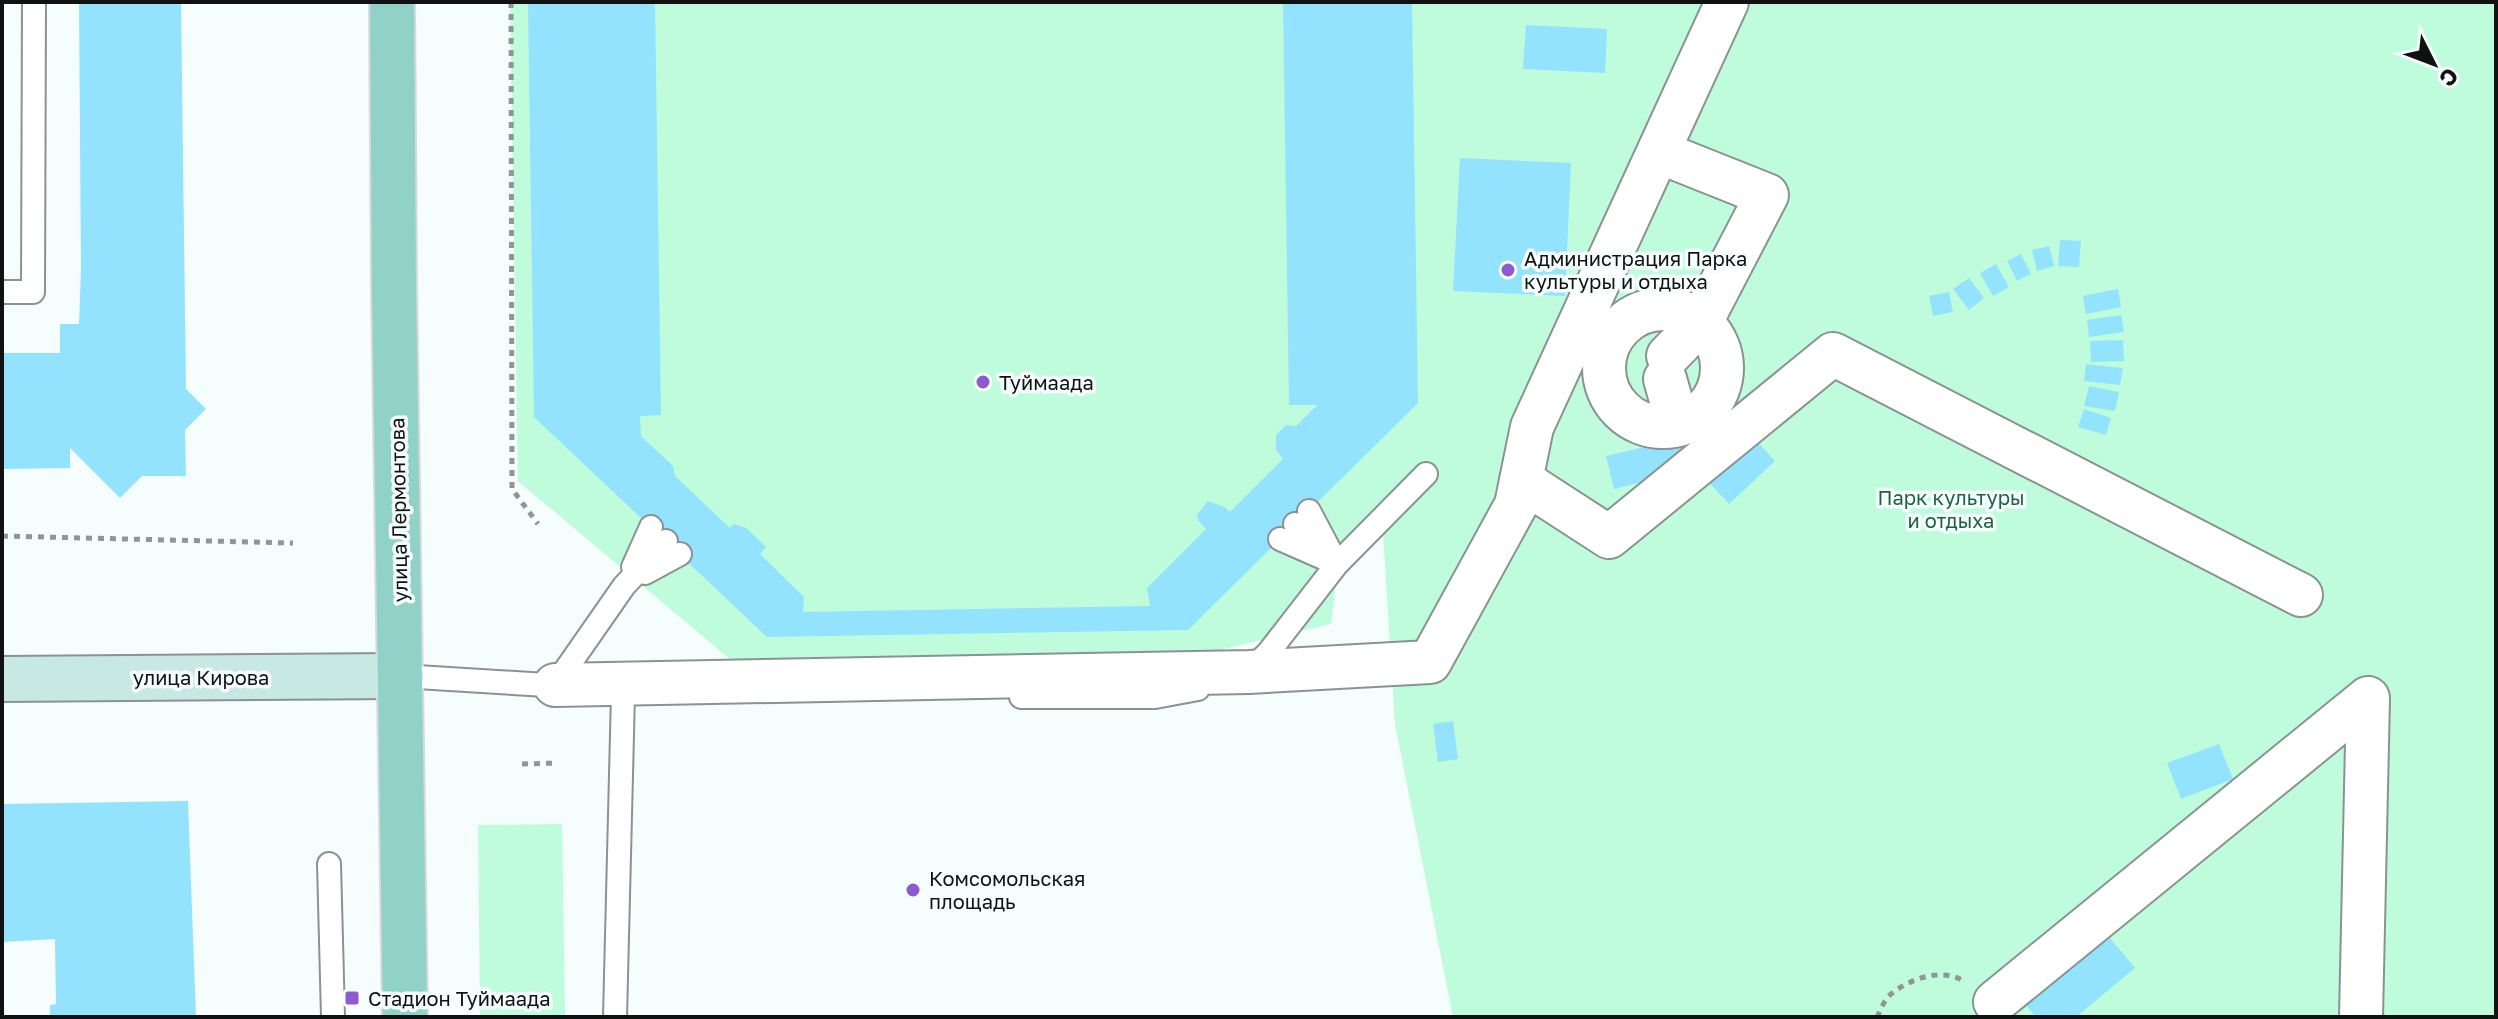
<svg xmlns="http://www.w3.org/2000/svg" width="2498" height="1019" viewBox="0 0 2498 1019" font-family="'Golos Text',sans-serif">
<rect width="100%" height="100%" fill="#f5fdfd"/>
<path fill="#befcdb" d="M 510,2 L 2496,2 L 2496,1017 L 1453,1017 L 1395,724 L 1383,533 L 1336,582 L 1331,624 L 1164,663 L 744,671 L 518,481 Z
M 562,824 L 565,1017 L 480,1017 L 478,825 Z"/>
<path fill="#93e3fe" d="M 79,2 L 181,2 L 186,389 L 206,409 L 185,430 L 186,476 L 142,476 L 120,498 L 70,448 L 70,468 L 2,469 L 2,353 L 60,353 L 60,324 L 79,324 L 81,270 Z
M 528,2 L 655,2 L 661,415 L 640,416 L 641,436 L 673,466 L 675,476 L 730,528 L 734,524 L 746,528 L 766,547 L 760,554 L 804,597 L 803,612 L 1150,606 L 1147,588 L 1206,529 L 1198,520 L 1197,515 L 1208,501 L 1224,507 L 1230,512 L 1283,459 L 1276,450 L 1276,435 L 1286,425 L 1296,426 L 1317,405 L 1289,405 L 1283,2 L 1412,2 L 1418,403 L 1188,630 L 767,637 L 534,417 Z
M 1526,25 L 1607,29 L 1605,73 L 1523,69 Z
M 1460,158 L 1571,163 L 1565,296 L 1453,291 Z
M 2060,240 L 2081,241 L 2079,267 L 2058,266 Z
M 2049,246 L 2054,266 L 2037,271 L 2032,250 Z
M 2021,254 L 2031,274 L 2017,281 L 2007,261 Z
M 1996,264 L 2009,287 L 1993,296 L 1980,273 Z
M 1969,278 L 1984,298 L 1969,310 L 1953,289 Z
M 2118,289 L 2121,307 L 2086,314 L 2083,296 Z
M 1949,292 L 1953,312 L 1933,316 L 1929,296 Z
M 2121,315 L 2124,332 L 2089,337 L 2087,320 Z
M 2123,340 L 2124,361 L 2091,362 L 2090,341 Z
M 2086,364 L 2123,368 L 2120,385 L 2084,381 Z
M 2089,386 L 2119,392 L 2115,411 L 2084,406 Z
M 2084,409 L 2111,418 L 2106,435 L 2078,427 Z
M 1749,433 L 1775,461 L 1729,504 L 1703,476 Z
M 1682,438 L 1690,470 L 1614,489 L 1606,456 Z
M 1453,721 L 1458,759 L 1438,762 L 1433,724 Z
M 2219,744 L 2233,779 L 2181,799 L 2167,763 Z
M 188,801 L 196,1017 L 50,1017 L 50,1005 L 56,1004 L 55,939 L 2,942 L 2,804 Z
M 2100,926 L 2135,968 L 2076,1017 L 2036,1017 L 2017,995 Z"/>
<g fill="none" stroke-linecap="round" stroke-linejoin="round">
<g stroke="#8b9292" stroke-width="26">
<path id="lane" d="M 2,292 L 33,292 L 34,2
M 1309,511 L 1337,564
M 1295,524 L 1322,550
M 1280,539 L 1337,564
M 633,567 L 651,527
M 645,573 L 680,554
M 1249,671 L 1268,653 L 1337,564 L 1426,474
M 401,676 L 563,686
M 555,685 L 624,586 L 666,541
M 1021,697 L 1155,697 L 1198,689
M 329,864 L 333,1017
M 615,1017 L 623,694"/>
</g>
<g stroke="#8b9292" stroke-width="46">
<path id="street" d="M 1659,152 L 1767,195 L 1701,322 L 1668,356
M1604 368a59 59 0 1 1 118 0a59 59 0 1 1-118 0Z
M 1665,379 L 1678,425
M 1521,480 L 1609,537 L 1833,354 L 2301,595
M 555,685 L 1249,672 L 1430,662 L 1516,505 L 1532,427 L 1727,2
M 1995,1002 L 2368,698
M 2361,1017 L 2368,698"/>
</g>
<g stroke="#8b9292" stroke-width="48">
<path id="secondary" d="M 2,679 L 401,676"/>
</g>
<g stroke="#d9d9d9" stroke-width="48">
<path id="primary" d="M 392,2 L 394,285 L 405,1017"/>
</g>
<path stroke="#909595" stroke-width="5" stroke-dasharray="6 6" stroke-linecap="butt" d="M 511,2 L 512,489 L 538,524
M 2,536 L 293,543
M 522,764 L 558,763
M 1877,1017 C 1881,1010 1884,1000 1890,995 C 1909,979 1939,968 1962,980"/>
<use href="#lane" stroke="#fff" stroke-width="22"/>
<use href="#street" stroke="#fff" stroke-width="42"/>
<use href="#secondary" stroke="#c8e8e3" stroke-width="44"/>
<use href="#primary" stroke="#90d1c8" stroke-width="44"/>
</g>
<g fill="#8e5ad2" stroke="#f5fdfd" stroke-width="3">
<circle cx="1508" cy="270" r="8"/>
<circle cx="983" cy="382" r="8"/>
<circle cx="913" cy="890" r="8"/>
<rect x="344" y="990" width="16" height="16" rx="4"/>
</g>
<g text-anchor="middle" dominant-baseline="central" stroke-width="7" stroke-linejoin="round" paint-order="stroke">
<g font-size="20" fill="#101212" stroke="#f5fdfd" text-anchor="start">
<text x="1524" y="258">Администрация Парка<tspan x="1524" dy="23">культуры и отдыха</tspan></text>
<text x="999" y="382">Туймаада</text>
<text x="929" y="878">Комсомольская<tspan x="929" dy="23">площадь</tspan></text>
<text x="368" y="998">Стадион Туймаада</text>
</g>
<g font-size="20" fill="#1e6245" stroke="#f5fdfd">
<text x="1951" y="497">Парк культуры<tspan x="1951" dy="23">и отдыха</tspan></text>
</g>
<g font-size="20" fill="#101212" stroke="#f5fdfd">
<text transform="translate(398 510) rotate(-91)">улица Лермонтова</text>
<text x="201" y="677">улица Кирова</text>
</g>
</g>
<rect width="2498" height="1019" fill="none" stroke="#101212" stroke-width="8"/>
<g transform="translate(2434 64) rotate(132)" stroke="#f5fdfd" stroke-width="6" paint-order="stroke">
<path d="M0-6L14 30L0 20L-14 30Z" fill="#101212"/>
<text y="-12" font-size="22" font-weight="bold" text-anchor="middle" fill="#101212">С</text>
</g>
</svg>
